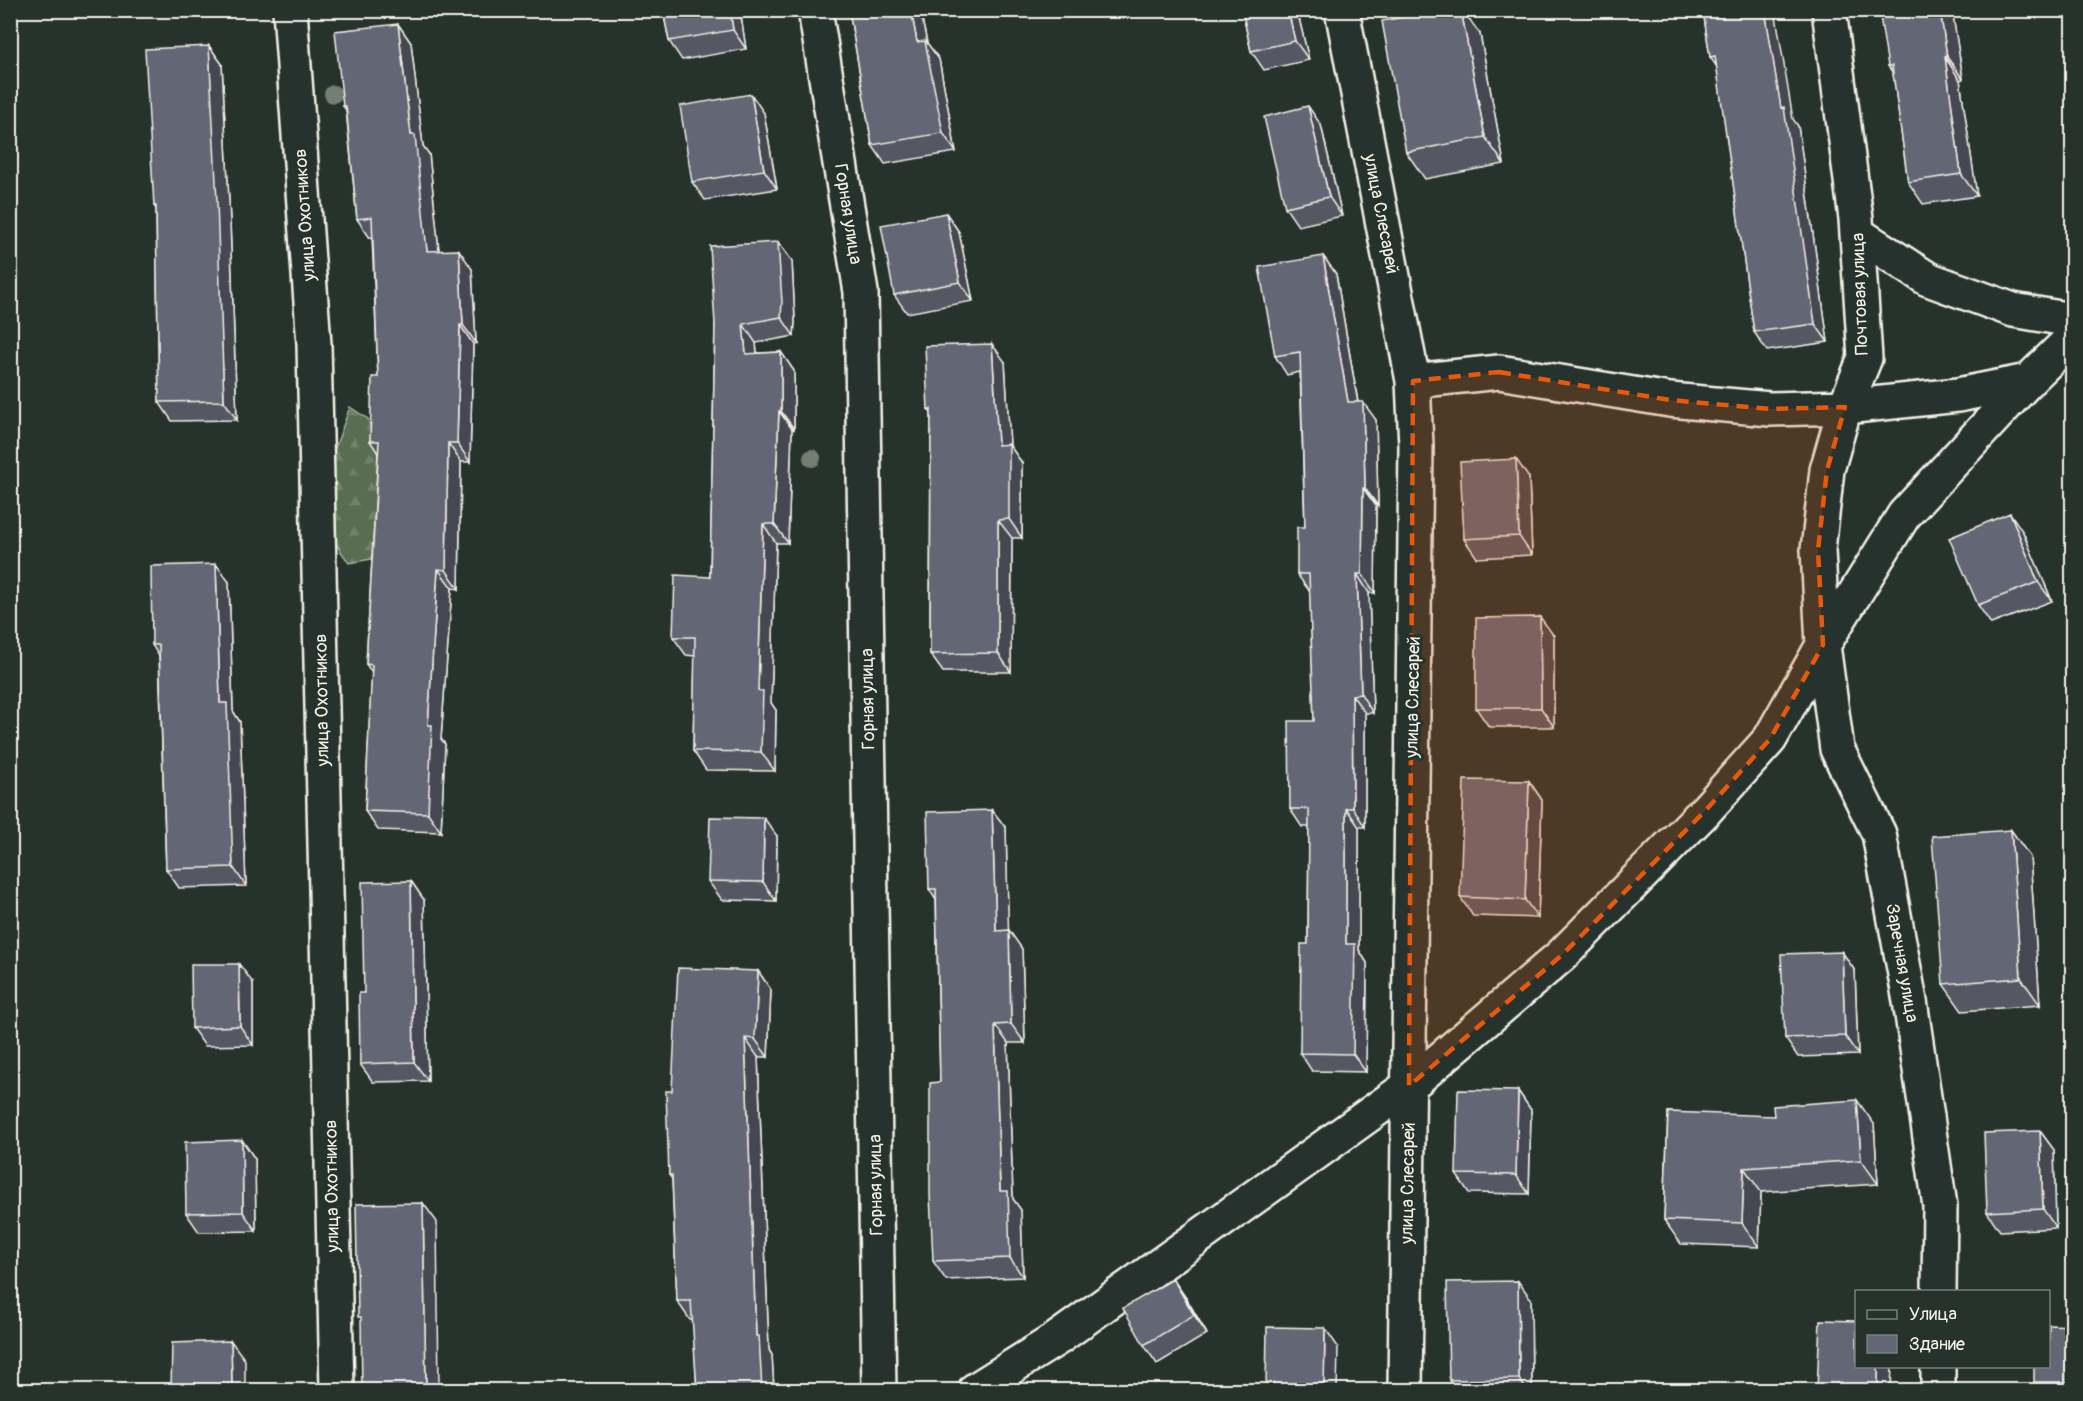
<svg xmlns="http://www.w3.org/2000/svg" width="2083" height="1401" viewBox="0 0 2083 1401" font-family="Pangolin,sans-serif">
<defs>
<pattern id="forest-firs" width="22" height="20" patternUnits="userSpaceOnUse" patternTransform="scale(1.5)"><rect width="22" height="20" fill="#596d51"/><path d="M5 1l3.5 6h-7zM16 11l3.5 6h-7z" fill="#71826a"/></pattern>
</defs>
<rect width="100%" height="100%" fill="#26332d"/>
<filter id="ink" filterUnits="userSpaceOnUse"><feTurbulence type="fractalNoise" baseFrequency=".0167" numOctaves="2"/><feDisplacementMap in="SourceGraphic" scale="12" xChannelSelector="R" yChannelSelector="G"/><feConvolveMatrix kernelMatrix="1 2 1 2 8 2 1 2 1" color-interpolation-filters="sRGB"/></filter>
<g filter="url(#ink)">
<path fill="url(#forest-firs)" stroke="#a6af9c" stroke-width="1.5" d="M 350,407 L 368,419 L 379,459 L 378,528 L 371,559 L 349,563 L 335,543 L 333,502 L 334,451 Z"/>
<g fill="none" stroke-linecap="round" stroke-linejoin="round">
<g stroke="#f4f1e8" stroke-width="38">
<path id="minor" d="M 290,10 L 314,344 L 337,1390
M 815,10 L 861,292 L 879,1390
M 1342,10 L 1413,381 L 1416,446 L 1405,1390
M 1829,10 L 1856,219 L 1865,358 L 1845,407 L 1827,470 L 1818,550 L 1823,645 L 1837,749 L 1879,834 L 1910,1001 L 1940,1206 L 1939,1292
M 1858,234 L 1928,279 L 2013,310 L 2072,320
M 1413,381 L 1499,372 L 1670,400 L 1770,409 L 1845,407 L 1958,395 L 2028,381
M 975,1390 L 1058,1338 L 1409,1086 L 1562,955 L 1706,810 L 1770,739 L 1823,645 L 1904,515 L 2028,381 L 2072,338
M 1938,1390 L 1938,1366"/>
</g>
<use href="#minor" stroke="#26332d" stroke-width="33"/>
</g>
<g fill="#757e73">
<circle cx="333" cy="94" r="9"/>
<circle cx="812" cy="458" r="9"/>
</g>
<path fill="#555864" stroke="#f4f1e8" stroke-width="1.5" d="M 663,10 L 740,10 L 746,49 L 682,60 L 669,41 Z
M 849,10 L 920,10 L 927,43 L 939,59 L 956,152 L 885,164 L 872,145 Z
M 1242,10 L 1297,10 L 1309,60 L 1264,70 L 1251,51 Z
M 1703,10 L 1798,126 L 1828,342 L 1767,351 L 1754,332 L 1717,67 L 1710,57 Z
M 1952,10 L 1963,79 L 1960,80 L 1977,196 L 1923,204 L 1908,182 L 1893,73 L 1888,66 Z
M 398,24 L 411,43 L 423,146 L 429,154 L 439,251 L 472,269 L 476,343 L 473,344 L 470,462 L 461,462 L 459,589 L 452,588 L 441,739 L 445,744 L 441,832 L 378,830 L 365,811 L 372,673 L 366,664 L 378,453 L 370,441 L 378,377 L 372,237 L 370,238 L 357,219 L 346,110 L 343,106 Z
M 1480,34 L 1504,164 L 1425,179 L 1406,152 Z
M 209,46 L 222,64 L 230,221 L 237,420 L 172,421 L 159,402 L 156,209 L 154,206 Z
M 764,113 L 777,189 L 705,200 L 692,182 Z
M 1321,125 L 1342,216 L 1298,226 L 1285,207 Z
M 946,213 L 959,232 L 973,301 L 907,313 L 894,295 Z
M 778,242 L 792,261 L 795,321 L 794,336 L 756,343 L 757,353 L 781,352 L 794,371 L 794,429 L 792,429 L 788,543 L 776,543 L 771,703 L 776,710 L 775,771 L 706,770 L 693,751 L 695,656 L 686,655 L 673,637 L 710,577 L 715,324 Z
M 1323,256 L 1336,274 L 1358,402 L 1376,420 L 1378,506 L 1376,506 L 1375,593 L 1369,593 L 1373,713 L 1365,713 L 1365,827 L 1359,827 L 1359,950 L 1367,963 L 1366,1072 L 1312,1071 L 1300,1053 L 1308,944 L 1309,827 L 1302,827 L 1290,809 L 1314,721 L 1310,592 L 1297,574 L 1305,527 L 1300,372 L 1287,375 L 1275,356 Z
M 1005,362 L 1010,446 L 1022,463 L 1022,538 L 1012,538 L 1011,672 L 943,672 L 930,654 L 931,413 L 928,409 Z
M 1529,478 L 1532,555 L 1477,558 L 1464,539 Z
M 2023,532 L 2052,601 L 1991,624 L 1978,605 Z
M 229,582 L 233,711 L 240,722 L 246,886 L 179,888 L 166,869 L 159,656 L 152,645 Z
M 1554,636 L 1554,727 L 1489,727 L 1476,708 Z
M 1529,781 L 1542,800 L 1538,918 L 1473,916 L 1460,897 Z
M 992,810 L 1006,828 L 1008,930 L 1022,949 L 1025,1043 L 1008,1043 L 1013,1199 L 1021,1210 L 1023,1277 L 946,1280 L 933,1261 L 940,1082 L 936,900 L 929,889 Z
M 2011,830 L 2030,857 L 2040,1005 L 1962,1011 L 1943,984 Z
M 777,836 L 776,901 L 722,900 L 708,881 Z
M 411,881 L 424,900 L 428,1081 L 373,1082 L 360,1064 L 364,993 Z
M 1842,952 L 1855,971 L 1858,1055 L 1798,1057 L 1785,1038 Z
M 758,971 L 771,990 L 768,1057 L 758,1057 L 769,1350 L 772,1355 L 774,1390 L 697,1390 L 693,1320 L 690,1320 L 677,1301 L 672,1179 L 669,1175 L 672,1091 Z
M 253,983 L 253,1045 L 205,1046 L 192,1028 Z
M 1518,1091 L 1531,1110 L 1529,1194 L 1469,1193 L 1456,1174 Z
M 1668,1112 L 1874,1124 L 1878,1184 L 1761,1192 L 1759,1247 L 1681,1244 L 1664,1220 Z
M 2040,1131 L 2054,1150 L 2056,1228 L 2000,1231 L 1987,1212 Z
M 242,1140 L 255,1159 L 256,1231 L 199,1232 L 186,1213 Z
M 1186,1298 L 1207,1334 L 1157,1364 L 1144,1345 Z
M 1531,1299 L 1532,1390 L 1456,1390 L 1449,1380 Z
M 2073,1326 L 2073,1390 L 2040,1390 L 2034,1382 Z"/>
<path fill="#454751" stroke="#f4f1e8" stroke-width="1.5" d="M 730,10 L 740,10 L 746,49 L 733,30 Z
M 911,10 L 920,10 L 927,43 L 939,59 L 956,152 L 943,133 L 917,42 Z
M 1288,10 L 1297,10 L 1309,60 L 1295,41 Z
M 1461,10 L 1463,10 L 1480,34 L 1504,164 L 1485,137 Z
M 1765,10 L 1775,10 L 1793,119 L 1798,126 L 1828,342 L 1815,324 Z
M 1940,10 L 1952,10 L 1963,79 L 1947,57 Z
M 398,24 L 411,43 L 423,146 L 429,154 L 441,270 L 427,251 L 411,135 Z
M 209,46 L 222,64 L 230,221 L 237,420 L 224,401 Z
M 1945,57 L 1960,80 L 1977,196 L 1961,174 Z
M 751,94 L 764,113 L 777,189 L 764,170 Z
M 1308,106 L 1321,125 L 1342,216 L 1329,197 Z
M 946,213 L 959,232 L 973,301 L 960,282 Z
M 778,242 L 792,261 L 795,321 L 794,336 L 781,317 Z
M 459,250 L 472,269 L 476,343 L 463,325 Z
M 1323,256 L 1336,274 L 1361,421 L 1348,402 Z
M 743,324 L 756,343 L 759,373 L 746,354 Z
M 460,325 L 473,344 L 470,462 L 457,443 Z
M 992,344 L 1005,362 L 1010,446 L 1022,463 L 1022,538 L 1009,519 L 998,445 Z
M 781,352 L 794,371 L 794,429 L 781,411 Z
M 1363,402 L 1376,420 L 1378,506 L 1365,488 Z
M 779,411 L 792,429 L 788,543 L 774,524 Z
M 448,443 L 461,462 L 459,589 L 446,570 Z
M 1516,459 L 1529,478 L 1532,555 L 1519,536 Z
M 1363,488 L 1376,506 L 1375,593 L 1362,574 Z
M 2010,513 L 2023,532 L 2052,601 L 2038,582 Z
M 998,520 L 1012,538 L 1011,672 L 998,653 Z
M 763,524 L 776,543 L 771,703 L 776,710 L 775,771 L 761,752 L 758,691 Z
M 216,564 L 229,582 L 233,711 L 240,722 L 246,886 L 233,867 L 220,703 Z
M 438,569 L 452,588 L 441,739 L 445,744 L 441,832 L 428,813 L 428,725 Z
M 1357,574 L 1369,593 L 1373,713 L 1361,694 Z
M 1540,617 L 1554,636 L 1554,727 L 1541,708 Z
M 1352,695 L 1365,713 L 1365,827 L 1353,808 Z
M 1529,781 L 1542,800 L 1538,918 L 1525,900 Z
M 1346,808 L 1359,827 L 1359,950 L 1367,963 L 1366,1072 L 1353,1054 L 1346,944 Z
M 992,810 L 1006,828 L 1009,950 L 996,931 Z
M 764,818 L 777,836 L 776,901 L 763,882 Z
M 2011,830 L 2030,857 L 2040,1005 L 2021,978 Z
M 411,881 L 424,900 L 428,1081 L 414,1062 Z
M 1009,930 L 1022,949 L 1025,1043 L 1011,1024 Z
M 1842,952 L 1855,971 L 1858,1055 L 1845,1036 Z
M 239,964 L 253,983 L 253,1045 L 240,1026 Z
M 758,971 L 771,990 L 768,1057 L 755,1039 Z
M 995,1025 L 1008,1043 L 1013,1199 L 1021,1210 L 1023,1277 L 1010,1258 L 1000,1191 Z
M 745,1038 L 758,1057 L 769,1350 L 772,1355 L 774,1390 L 762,1390 L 756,1336 Z
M 1518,1091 L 1531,1110 L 1529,1194 L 1516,1175 Z
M 1857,1100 L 1874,1124 L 1878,1184 L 1861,1160 Z
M 2040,1131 L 2054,1150 L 2056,1228 L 2043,1209 Z
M 242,1140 L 255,1159 L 256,1231 L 243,1212 Z
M 1744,1168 L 1761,1192 L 1759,1247 L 1742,1223 Z
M 423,1203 L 437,1222 L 439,1390 L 426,1390 Z
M 1173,1279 L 1186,1298 L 1207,1334 L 1194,1315 Z
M 1518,1281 L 1531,1299 L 1532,1390 L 1527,1390 L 1519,1379 Z
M 1325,1328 L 1338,1347 L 1337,1390 L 1324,1390 Z
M 231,1341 L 245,1360 L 245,1390 L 232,1390 Z
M 1878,1366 L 1892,1366 L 1891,1390 L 1878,1390 Z"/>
<path fill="#636674" stroke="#f4f1e8" stroke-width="1.5" d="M 663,10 L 730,10 L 733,30 L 669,41 Z
M 849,10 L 911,10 L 917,42 L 925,41 L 943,133 L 872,145 Z
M 1242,10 L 1288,10 L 1295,41 L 1251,51 Z
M 1441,10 L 1461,10 L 1485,137 L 1406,152 L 1382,21 Z
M 1703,10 L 1765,10 L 1781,108 L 1784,107 L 1815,324 L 1754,332 L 1715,56 L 1710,57 Z
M 1879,10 L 1940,10 L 1947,57 L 1945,57 L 1961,174 L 1908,182 L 1892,66 L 1888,66 Z
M 398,24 L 411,135 L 415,135 L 427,251 L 459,250 L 463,325 L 460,325 L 457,443 L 448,443 L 446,570 L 438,569 L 428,725 L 432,725 L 428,813 L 365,811 L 372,665 L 366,664 L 379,441 L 370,441 L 372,377 L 378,377 L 372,217 L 357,219 L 346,106 L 343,106 L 335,31 Z
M 209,46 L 217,202 L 224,401 L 159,402 L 156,206 L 154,206 L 145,49 Z
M 751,94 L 764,170 L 692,182 L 680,106 Z
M 1308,106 L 1329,197 L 1285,207 L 1264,117 Z
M 946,213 L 960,282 L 894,295 L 881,225 Z
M 778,242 L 782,302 L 781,317 L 743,324 L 746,354 L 781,352 L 781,411 L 779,411 L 774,524 L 763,524 L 758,691 L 763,691 L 761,752 L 693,751 L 695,637 L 673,637 L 675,575 L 710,577 L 715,324 L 710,246 Z
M 1323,256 L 1348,402 L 1363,402 L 1365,488 L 1363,488 L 1362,574 L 1357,574 L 1361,694 L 1352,695 L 1353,808 L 1346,808 L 1346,944 L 1355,944 L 1353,1054 L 1300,1053 L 1301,944 L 1308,944 L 1309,809 L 1290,809 L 1289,721 L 1314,721 L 1309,574 L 1297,574 L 1297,527 L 1305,527 L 1300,352 L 1275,356 L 1259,267 Z
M 992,344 L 998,445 L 1009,444 L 1009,519 L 998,520 L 998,653 L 930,654 L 931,409 L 928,409 L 925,346 Z
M 1516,459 L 1519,536 L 1464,539 L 1460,462 Z
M 2010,513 L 2038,582 L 1978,605 L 1949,538 Z
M 216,564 L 220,703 L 227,703 L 233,867 L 166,869 L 159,645 L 152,645 L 151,566 Z
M 1540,617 L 1541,708 L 1476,708 L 1476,618 Z
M 1464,780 L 1529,781 L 1525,900 L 1460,897 Z
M 992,810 L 996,931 L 1009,930 L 1011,1024 L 995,1025 L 1000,1191 L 1008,1191 L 1010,1258 L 933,1261 L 930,1194 L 930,1083 L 940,1082 L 936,889 L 929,889 L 927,812 Z
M 710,817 L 764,818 L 763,882 L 708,881 Z
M 2011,830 L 2021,978 L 1943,984 L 1932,836 Z
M 411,881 L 414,1062 L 360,1064 L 359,993 L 364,993 L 362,882 Z
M 1842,952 L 1845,1036 L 1785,1038 L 1781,954 Z
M 191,964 L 239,964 L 240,1026 L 192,1028 Z
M 678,968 L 758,971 L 755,1039 L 745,1038 L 756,1336 L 759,1336 L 762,1390 L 697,1390 L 691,1301 L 677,1301 L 672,1175 L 669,1175 L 666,1091 L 672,1091 Z
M 1458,1090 L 1518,1091 L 1516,1175 L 1456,1174 Z
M 1857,1100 L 1861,1160 L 1744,1168 L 1742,1223 L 1664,1220 L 1668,1112 L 1774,1116 L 1773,1106 Z
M 2040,1131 L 2043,1209 L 1987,1212 L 1984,1133 Z
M 242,1140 L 243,1212 L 186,1213 L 185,1142 Z
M 423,1203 L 426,1390 L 362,1390 L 361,1317 L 358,1317 L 356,1204 Z
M 1173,1279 L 1194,1315 L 1144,1345 L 1123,1308 Z
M 1518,1281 L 1519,1379 L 1449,1380 L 1447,1282 Z
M 1820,1320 L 1857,1321 L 1857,1366 L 1878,1366 L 1878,1390 L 1817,1390 Z
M 2049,1325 L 2073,1326 L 2073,1382 L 2034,1382 L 2034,1366 L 2049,1366 Z
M 1267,1327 L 1325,1328 L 1324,1390 L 1266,1390 Z
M 231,1341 L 232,1390 L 171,1390 L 172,1343 Z"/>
</g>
<path fill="#e8590c" fill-opacity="0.2" stroke="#e8590c" stroke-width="4.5" stroke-dasharray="12 8" stroke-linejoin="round" d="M 1499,372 L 1670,400 L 1770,409 L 1845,407 L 1827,470 L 1818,550 L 1823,645 L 1770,739 L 1706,810 L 1562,955 L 1409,1086 L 1413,381 Z"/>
<g text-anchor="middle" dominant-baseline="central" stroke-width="6" stroke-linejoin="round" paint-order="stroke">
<g font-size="18" fill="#f4f1e8" stroke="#26332d">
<text transform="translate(848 214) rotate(81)">Горная улица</text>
<text transform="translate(1381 214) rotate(79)">улица Слесарей</text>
<text transform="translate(305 215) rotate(-94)">улица Охотников</text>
<text transform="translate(1860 294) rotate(-92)">Почтовая улица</text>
<text transform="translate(1413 697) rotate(-89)">улица Слесарей</text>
<text transform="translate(868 699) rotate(-91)">Горная улица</text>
<text transform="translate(322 700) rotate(-91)">улица Охотников</text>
<text transform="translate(1902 963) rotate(80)">Заречная улица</text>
<text transform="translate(1408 1183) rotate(-89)">улица Слесарей</text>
<text transform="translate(876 1185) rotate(-91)">Горная улица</text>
<text transform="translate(332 1186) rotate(-91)">улица Охотников</text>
</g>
</g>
<rect width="2083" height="1401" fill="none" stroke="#26332d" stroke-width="36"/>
<rect x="18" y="18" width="2047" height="1365" fill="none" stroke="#f4f1e8" stroke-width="2" filter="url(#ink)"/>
<rect x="1855" y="1290" width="195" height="78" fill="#26332d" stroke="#787f78" stroke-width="1.5"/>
<rect x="1867" y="1310" width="30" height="9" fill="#26332d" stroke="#787f78" stroke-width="1.5"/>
<text x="1909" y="1320" font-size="18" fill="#f4f1e8">Улица</text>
<rect x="1867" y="1335" width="30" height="18" fill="#636674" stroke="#787f78" stroke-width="1.5"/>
<text x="1909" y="1350" font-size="18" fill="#f4f1e8">Здание</text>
</svg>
